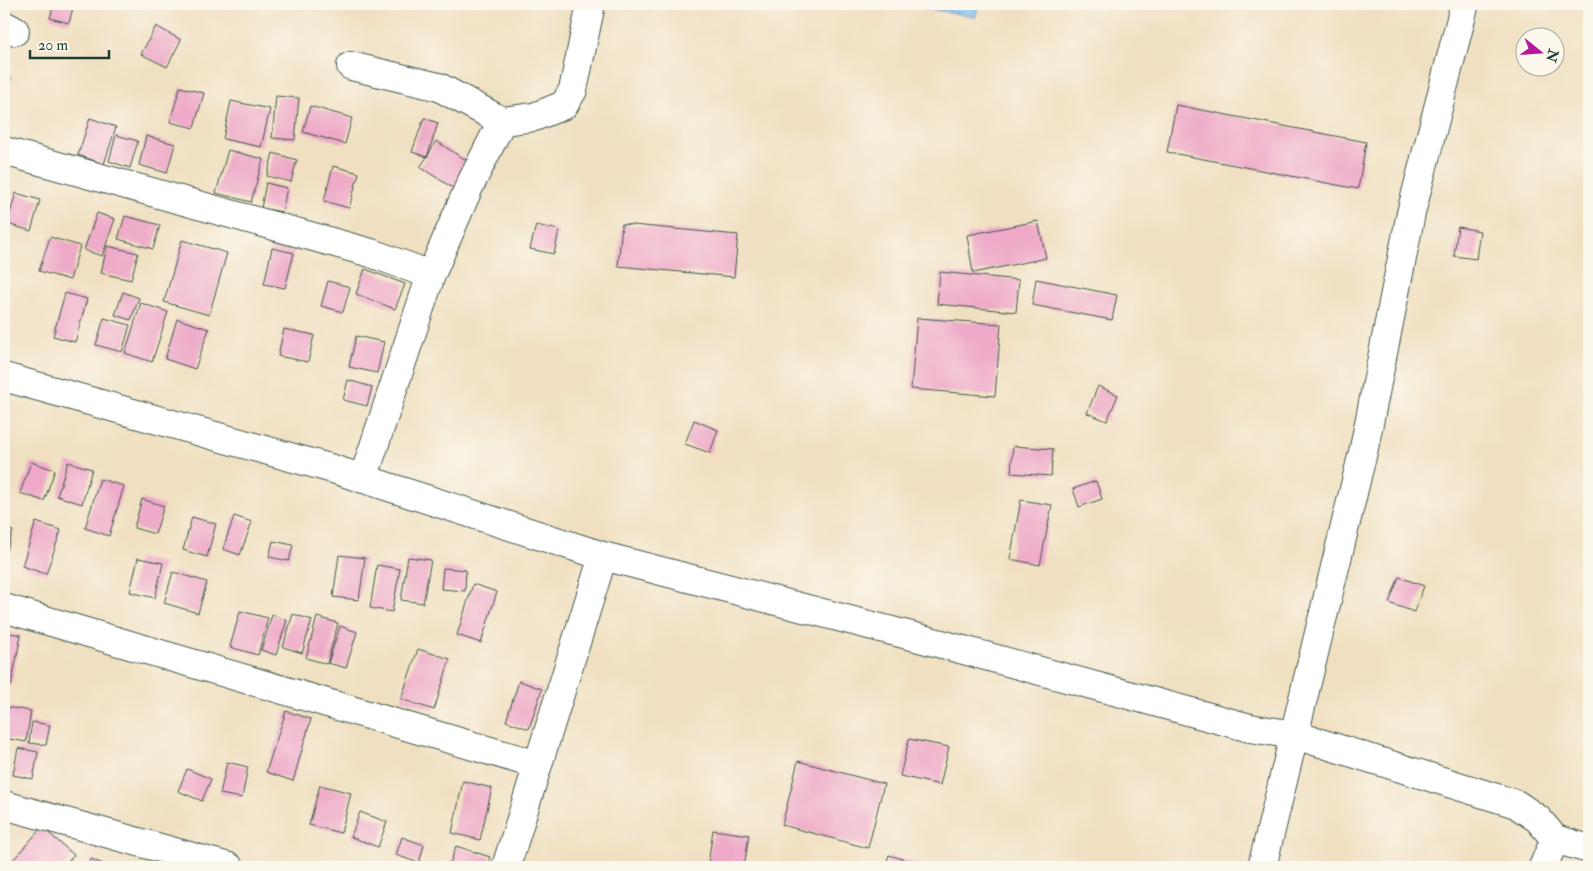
<svg xmlns="http://www.w3.org/2000/svg" width="1593" height="871" viewBox="0 0 1593 871" font-family="'IM FELL Double Pica',serif">
<rect width="100%" height="100%" fill="#fbf7ec"/>
<filter id="ink" filterUnits="userSpaceOnUse"><feTurbulence type="fractalNoise" baseFrequency=".02" numOctaves="2"/><feDisplacementMap in="SourceGraphic" scale="10" xChannelSelector="R" yChannelSelector="G"/><feConvolveMatrix kernelMatrix="1 2 1 2 8 2 1 2 1" color-interpolation-filters="sRGB"/></filter>
<filter id="wash" filterUnits="userSpaceOnUse"><feTurbulence type="fractalNoise" baseFrequency=".0096" numOctaves="4" result="noise"/><feDisplacementMap in="SourceGraphic" scale="20" xChannelSelector="R" yChannelSelector="G"/><feGaussianBlur stdDeviation="1.12" result="paint"/><feColorMatrix in="noise" values="0 0 0 0 0 0 0 0 0 0 0 0 0 0 0 0 0 1.4 0 .05"/><feComposite in="paint" operator="in"/></filter>
<g filter="url(#wash)">
<rect width="100%" height="100%" fill="#f0e0c1"/>
<path fill="#80baf1" stroke="#507c92" d="M 900,4 L 978,4 L 976,17 Z"/>
<g id="blocks">
<path fill="#eeaac8" d="M 54,4 L 74,4 L 69,23 L 50,18 Z
M 156,26 L 181,40 L 167,67 L 141,54 Z
M 4,75 L 11,78 L 4,101 Z
M 180,87 L 204,93 L 194,128 L 170,122 Z
M 276,96 L 299,98 L 295,140 L 272,138 Z
M 231,101 L 270,109 L 261,147 L 223,139 Z
M 1176,105 L 1366,142 L 1358,189 L 1167,152 Z
M 310,106 L 352,118 L 345,144 L 303,132 Z
M 90,118 L 116,127 L 104,164 L 78,155 Z
M 424,118 L 438,123 L 427,157 L 436,141 L 469,162 L 453,188 L 420,167 L 427,157 L 412,152 Z
M 116,135 L 138,141 L 130,168 L 109,161 Z
M 146,136 L 175,144 L 167,173 L 139,165 Z
M 228,150 L 263,159 L 251,202 L 216,193 Z
M 273,153 L 297,160 L 291,182 L 267,176 Z
M 333,166 L 359,173 L 349,208 L 324,201 Z
M 266,183 L 287,188 L 282,212 L 261,208 Z
M 4,184 L 10,185 L 4,207 Z
M 16,193 L 40,200 L 31,231 L 7,224 Z
M 97,213 L 115,219 L 102,256 L 84,250 Z
M 125,216 L 160,225 L 153,249 L 118,239 Z
M 1038,221 L 1046,258 L 973,273 L 967,235 Z
M 622,224 L 738,235 L 734,277 L 618,266 Z
M 536,225 L 559,230 L 554,254 L 530,249 Z
M 1458,227 L 1480,231 L 1476,259 L 1454,256 Z
M 50,237 L 80,246 L 70,280 L 39,271 Z
M 182,240 L 227,253 L 209,315 L 164,302 Z
M 107,246 L 138,253 L 131,280 L 101,273 Z
M 272,248 L 294,253 L 285,288 L 264,284 Z
M 365,269 L 405,284 L 395,309 L 356,294 Z
M 940,272 L 1019,280 L 1016,312 L 937,304 Z
M 1036,279 L 1117,295 L 1112,320 L 1032,305 Z
M 328,281 L 350,287 L 343,312 L 321,306 Z
M 123,292 L 139,298 L 131,320 L 115,315 Z
M 65,293 L 87,299 L 75,342 L 53,336 Z
M 141,303 L 168,312 L 152,362 L 125,353 Z
M 104,318 L 130,325 L 122,352 L 96,345 Z
M 917,318 L 1001,324 L 995,396 L 911,389 Z
M 177,319 L 209,329 L 195,369 L 165,359 Z
M 284,329 L 314,335 L 308,362 L 278,356 Z
M 356,336 L 384,342 L 377,373 L 349,367 Z
M 348,380 L 372,387 L 367,406 L 343,400 Z
M 1098,386 L 1118,395 L 1107,421 L 1087,413 Z
M 694,420 L 718,430 L 710,453 L 685,444 Z
M 1013,446 L 1053,449 L 1051,476 L 1011,473 Z
M 31,462 L 55,470 L 44,501 L 20,493 Z
M 68,462 L 92,469 L 82,504 L 57,496 Z
M 100,479 L 124,486 L 109,536 L 85,528 Z
M 1096,481 L 1102,499 L 1079,507 L 1073,489 Z
M 142,499 L 164,506 L 155,534 L 134,528 Z
M 1021,500 L 1052,505 L 1040,565 L 1010,559 Z
M 234,516 L 252,522 L 240,555 L 223,549 Z
M 192,517 L 216,524 L 207,557 L 183,550 Z
M 36,522 L 61,530 L 46,574 L 22,566 Z
M 4,528 L 13,531 L 4,559 Z
M 273,541 L 293,545 L 289,561 L 269,557 Z
M 339,555 L 365,558 L 359,600 L 333,597 Z
M 408,557 L 431,560 L 423,603 L 401,600 Z
M 138,558 L 163,563 L 155,598 L 130,592 Z
M 377,565 L 400,569 L 392,612 L 370,608 Z
M 443,568 L 466,570 L 465,591 L 441,589 Z
M 173,572 L 207,582 L 198,613 L 164,603 Z
M 1399,577 L 1424,586 L 1414,612 L 1389,603 Z
M 473,584 L 497,592 L 481,643 L 457,635 Z
M 240,611 L 268,618 L 258,655 L 230,647 Z
M 293,614 L 312,620 L 302,653 L 283,647 Z
M 272,615 L 287,620 L 276,655 L 261,650 Z
M 317,617 L 338,623 L 327,664 L 306,658 Z
M 340,626 L 357,632 L 346,668 L 328,663 Z
M 4,632 L 21,635 L 11,686 L 4,684 Z
M 418,649 L 450,659 L 434,710 L 401,699 Z
M 519,681 L 542,689 L 529,729 L 506,721 Z
M 6,707 L 31,711 L 26,742 L 4,738 Z
M 286,711 L 311,719 L 293,781 L 266,772 Z
M 32,722 L 50,725 L 46,745 L 29,743 Z
M 909,739 L 949,747 L 940,785 L 900,776 Z
M 18,748 L 38,752 L 33,779 L 13,775 Z
M 798,761 L 884,784 L 868,848 L 782,825 Z
M 227,762 L 248,767 L 242,798 L 220,794 Z
M 187,769 L 211,779 L 202,801 L 178,791 Z
M 463,781 L 492,788 L 480,840 L 452,833 Z
M 320,785 L 351,793 L 341,833 L 309,825 Z
M 360,812 L 387,822 L 378,847 L 351,837 Z
M 42,827 L 74,855 L 63,867 L 7,867 Z
M 713,830 L 749,835 L 744,867 L 708,864 Z
M 402,837 L 424,845 L 419,863 L 396,855 Z
M 456,846 L 490,857 L 487,867 L 449,867 Z
M 889,855 L 928,867 L 885,867 Z
M 91,859 L 109,867 L 88,867 Z"/>
</g>
</g>
<g filter="url(#ink)">
<use href="#blocks" fill-opacity="0" stroke="#3e5549" stroke-width="1"/>
<g fill="none" stroke-linecap="round" stroke-linejoin="round">
<g stroke="#3e5549" stroke-width="30">
<path id="minor" d="M 4,25 L 15,31
M 351,66 L 439,87 L 502,121 L 534,117 L 564,105 L 573,90 L 591,4
M 4,151 L 371,253 L 431,275
M 4,377 L 333,469 L 603,556 L 923,639 L 1250,728 L 1295,735 L 1516,804 L 1538,819 L 1555,839 L 1589,849
M 363,479 L 431,275 L 469,187 L 502,121
M 4,608 L 538,765
M 4,805 L 229,867
M 506,867 L 603,556
M 1262,867 L 1364,448 L 1411,213 L 1464,7 L 1463,4
M 1543,867 L 1555,839"/>
</g>
<use href="#minor" stroke="#fff" stroke-width="28"/>
</g>
</g>
<rect width="1593" height="871" fill="none" stroke="#fbf7ec" stroke-width="20"/>
<g transform="translate(1540 52) rotate(107)"><circle r="24" fill="#fbf7ec" stroke="#a3ada2"/>
<path d="M0-4L9 19L0 12L-9 19Z" fill="#b5179e"/>
<text y="-8" font-size="14" font-weight="bold" text-anchor="middle" fill="#1f3d34">N</text>
</g>
<path d="M30 50v8h79v-8" fill="none" stroke="#1f3d34" stroke-width="2.5"/>
<text x="38" y="50" font-size="15" fill="#1f3d34" stroke="#fbf7ec" stroke-width="4" paint-order="stroke">20 m</text>
</svg>
